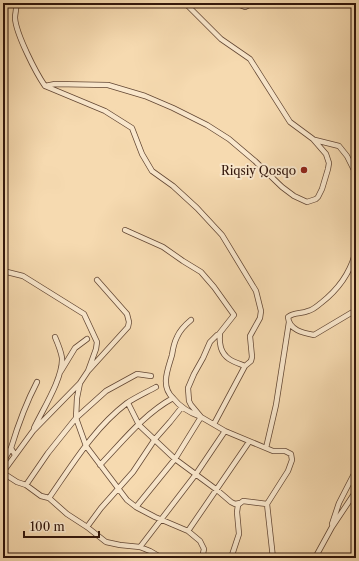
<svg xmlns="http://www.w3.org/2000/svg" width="359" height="561" viewBox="0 0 359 561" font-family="'Libre Caslon Text',serif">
<rect width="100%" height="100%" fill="#f6dab0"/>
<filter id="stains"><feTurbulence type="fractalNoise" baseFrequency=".005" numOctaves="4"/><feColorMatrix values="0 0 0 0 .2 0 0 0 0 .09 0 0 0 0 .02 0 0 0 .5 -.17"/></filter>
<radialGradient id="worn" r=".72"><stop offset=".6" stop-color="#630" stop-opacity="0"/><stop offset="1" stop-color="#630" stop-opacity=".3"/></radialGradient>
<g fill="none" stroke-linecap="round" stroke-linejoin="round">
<g stroke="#634734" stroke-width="6">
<path id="minor" d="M 16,3 C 17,8 15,13 15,18 C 16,34 36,73 45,86
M 185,3 L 221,39 L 250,59 L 290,122 L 313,139 L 326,154 L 329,163 L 328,169 L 322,189 L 318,197 L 316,199 L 307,202 L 294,196 L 282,187 L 255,161 L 229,139 L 207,125 L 173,108 L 145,96 L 108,85 L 55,84 L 45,86 L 105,111 L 132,128 L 142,154 L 152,171 L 173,186 L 197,208 L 222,235 L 256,291 L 261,311 L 260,318 L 250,336 L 252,357 L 251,361 L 245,366 C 235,362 225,360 221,348 C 220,343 219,340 220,335 L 217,335 L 210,342 L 203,358 L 194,374 L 188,388 L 189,401 L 191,405 L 201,417 L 225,431 L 273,451 L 285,451 L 291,454 L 292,460 L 288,471 L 267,504 L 243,501 L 238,505 L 237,512 L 239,534 L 231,558
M 235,3 L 245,7 L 249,5 L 249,3
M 315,140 L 339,146 L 347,156 L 356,174
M 125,230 L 163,247 L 183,261 L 201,272 L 214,287 L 234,315 L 219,334
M 356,250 C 351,272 339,289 321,303 C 317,306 313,310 308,311 C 302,314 294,312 288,317 C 289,330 303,333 314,335 L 356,310
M 3,271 L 23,276 L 84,314 L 97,342 L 96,349 L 88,371 L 80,383 L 77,398 L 76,418 L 86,446 L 127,500 L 136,507 L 155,517 L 188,531 L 200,541 L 204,549 L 202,558
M 89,370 L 128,327 L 129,322 L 127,314 L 97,280
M 61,371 L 75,348 L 87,339
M 128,403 L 139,425 L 175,459 L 217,490 L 231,502 L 235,504 L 240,503
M 214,424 L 245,366
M 34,428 C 43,409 63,378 62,358 C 61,351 58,344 55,337
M 266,448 L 276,405 L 289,322
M 15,455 L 11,448 C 18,425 26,403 37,382
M 3,462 L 11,448
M 100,465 C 123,441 144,414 173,398 C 160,386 168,369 172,355 C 173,348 174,343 177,337 C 180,330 185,325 191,320
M 3,472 L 33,431 L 80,383
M 3,473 L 17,482 L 26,485 L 41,496 L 49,498 L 67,514 L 87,527 L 106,542 L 120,545 L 140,547 L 150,551 L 162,558
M 26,485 L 48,453 L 76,418 L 106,391 L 137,374 L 151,376
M 49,498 C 72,465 94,428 127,403 C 136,397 147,392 156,387
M 267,504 L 273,558
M 136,507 L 175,459 L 201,417 C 190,413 180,407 173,398
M 332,524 L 339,503 L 356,470
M 87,527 L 101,508 L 133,472 L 155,439 L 170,422 L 182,407
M 188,531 L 249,442
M 140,547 L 196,474 L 225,431
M 315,558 L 332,527 L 356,491"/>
</g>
<use href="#minor" stroke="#f9e7cc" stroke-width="4.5"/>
</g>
<circle fill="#8f2418" stroke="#f9e7cc" stroke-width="1.5" cx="304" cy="170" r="4"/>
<g text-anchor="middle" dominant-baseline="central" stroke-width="4" stroke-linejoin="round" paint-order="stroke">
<g font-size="12" fill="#32160b" stroke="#f9e7cc" text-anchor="end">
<text x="296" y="170">Riqsiy Qosqo</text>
</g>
</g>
<rect width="359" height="561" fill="none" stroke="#f6dab0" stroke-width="16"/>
<rect x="4" y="4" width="351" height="553" fill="none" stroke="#32160b" stroke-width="2"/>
<rect x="8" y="8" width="343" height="545" fill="none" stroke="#32160b"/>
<path d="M24 531v6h75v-6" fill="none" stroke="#32160b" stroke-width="2"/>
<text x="30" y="531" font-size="12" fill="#32160b" stroke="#f9e7cc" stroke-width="3" paint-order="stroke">100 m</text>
<rect width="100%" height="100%" filter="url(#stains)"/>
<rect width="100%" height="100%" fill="url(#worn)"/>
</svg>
